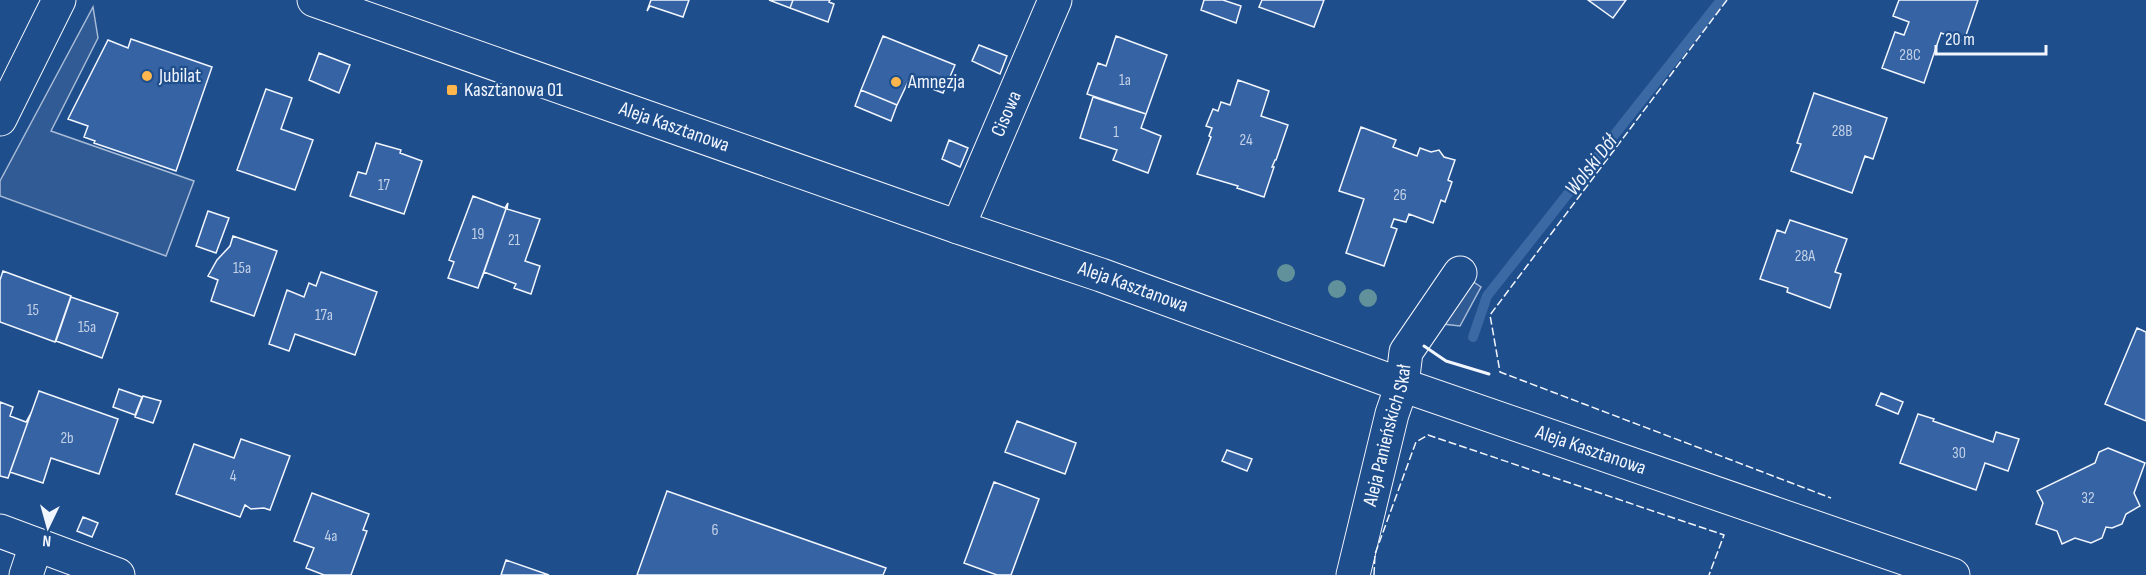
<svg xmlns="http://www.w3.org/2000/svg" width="2146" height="575" viewBox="0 0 2146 575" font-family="'Sofia Sans Condensed',sans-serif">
<rect width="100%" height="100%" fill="#1f4e8c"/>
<path fill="#305b95" stroke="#a8bbd7" stroke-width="1.5" d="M 93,7 L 98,38 L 51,131 L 194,181 L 166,256 L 0,196 L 0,181 Z
M 1460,273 L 1481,287 L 1460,326 L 1443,324 Z"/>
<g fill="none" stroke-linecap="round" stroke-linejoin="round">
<path stroke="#3b69a3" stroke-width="10" d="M 1473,337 L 1487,296 L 1721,0"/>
</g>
<path fill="#3563a3" stroke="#f2f6ff" stroke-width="1.5" d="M 651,0 L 689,0 L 683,17 L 650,6 L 647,11 Z
M 769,0 L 793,0 L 790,8 Z
M 793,0 L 830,0 L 829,2 L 834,4 L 828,22 L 790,8 Z
M 1204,0 L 1223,0 L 1241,6 L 1236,23 L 1201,10 Z
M 1262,0 L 1324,0 L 1314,27 L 1259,7 Z
M 1588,0 L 1626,0 L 1613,18 Z
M 1899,0 L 1978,0 L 1964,41 L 1941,33 L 1924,83 L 1882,68 L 1895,32 L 1904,35 L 1909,22 L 1893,16 Z
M 883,36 L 955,65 L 943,93 L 909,80 L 897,105 L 861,90 Z
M 1116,36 L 1167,55 L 1146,114 L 1087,94 L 1098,63 L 1106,66 Z
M 131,39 L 212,67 L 176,171 L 94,143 L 95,141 L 84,137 L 88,126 L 68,119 L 108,40 L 128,48 Z
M 979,45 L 1007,56 L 1000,74 L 972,61 Z
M 319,53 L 350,65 L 339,93 L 309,80 Z
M 1238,80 L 1269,91 L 1261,116 L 1288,125 L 1276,160 L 1275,160 L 1272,167 L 1274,167 L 1264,197 L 1237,188 L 1238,186 L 1197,174 L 1211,137 L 1209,136 L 1212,128 L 1206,126 L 1213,109 L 1218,111 L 1221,102 L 1230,105 Z
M 266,89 L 292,98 L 281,129 L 313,140 L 295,190 L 237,170 Z
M 861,90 L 897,105 L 891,121 L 855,106 Z
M 1814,93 L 1887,118 L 1873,159 L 1865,156 L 1852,193 L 1791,171 L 1801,144 L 1797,143 Z
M 1093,97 L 1146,114 L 1141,128 L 1161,136 L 1148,173 L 1113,160 L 1117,150 L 1080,138 Z
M 1361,127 L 1396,140 L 1393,147 L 1417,156 L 1420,148 L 1431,152 L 1439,150 L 1444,157 L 1455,160 L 1448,180 L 1452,182 L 1445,202 L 1441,200 L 1433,223 L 1409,214 L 1406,222 L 1394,219 L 1391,227 L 1397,229 L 1384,266 L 1346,253 L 1364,199 L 1339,191 Z
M 949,140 L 968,148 L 960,167 L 942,159 Z
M 376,143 L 401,150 L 400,153 L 422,161 L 404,214 L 350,196 L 358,172 L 366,174 Z
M 473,196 L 505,208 L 508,203 L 478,288 L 448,278 L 454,262 L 449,260 Z
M 508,203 L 507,209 L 540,219 L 525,261 L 540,266 L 531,294 L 514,288 L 516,284 L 484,272 L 482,278 Z
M 208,211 L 229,218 L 216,253 L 196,246 Z
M 1790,220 L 1847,239 L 1835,272 L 1841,274 L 1830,308 L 1787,292 L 1788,288 L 1760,279 L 1777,230 L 1785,233 Z
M 233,236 L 277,251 L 254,316 L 211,301 L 218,280 L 208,276 L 217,260 L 230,246 Z
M 3,271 L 71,296 L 55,342 L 0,322 L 0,280 Z
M 321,272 L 377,292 L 355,355 L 295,334 L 289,351 L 269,344 L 287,290 L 304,297 L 309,283 L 316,286 Z
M 71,297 L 118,313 L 102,358 L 56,341 Z
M 2137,328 L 2146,332 L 2146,421 L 2105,404 Z
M 119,389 L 142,397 L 135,415 L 113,407 Z
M 39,391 L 118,419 L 99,474 L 51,458 L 43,483 L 10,472 Z
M 1881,393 L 1903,402 L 1898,414 L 1876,405 Z
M 143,396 L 161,401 L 153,423 L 135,417 Z
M 0,402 L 13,407 L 10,416 L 26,422 L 31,413 L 8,478 L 0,476 Z
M 1918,414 L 1934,419 L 1933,421 L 1993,442 L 1996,432 L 2019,439 L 2008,471 L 1985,463 L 1976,490 L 1900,463 Z
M 1017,421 L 1076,443 L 1065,474 L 1005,452 Z
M 241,439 L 290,456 L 270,510 L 264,508 L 251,509 L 245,505 L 240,517 L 176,494 L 194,444 L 234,458 Z
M 2108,448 L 2145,463 L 2134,493 L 2140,506 L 2126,514 L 2122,524 L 2112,528 L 2106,527 L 2102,538 L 2091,543 L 2075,538 L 2062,544 L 2057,531 L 2036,524 L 2043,503 L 2037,491 L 2095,463 L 2099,452 Z
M 1227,450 L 1252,459 L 1247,471 L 1222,461 Z
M 994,482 L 1039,499 L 1011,575 L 997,575 L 964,563 Z
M 667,491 L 886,568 L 883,575 L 637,575 Z
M 312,493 L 369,514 L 363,530 L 367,531 L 351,575 L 324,575 L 306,568 L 314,548 L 294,541 Z
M 83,517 L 98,523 L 92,537 L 77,531 Z
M 506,560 L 549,575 L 501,575 Z"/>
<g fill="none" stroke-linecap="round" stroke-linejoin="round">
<g stroke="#f2f6ff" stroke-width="35">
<g id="minor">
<path id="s1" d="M 314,0 L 958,227 L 1101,275 L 1402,385 L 1953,575"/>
<path d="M 0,119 L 59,0"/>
<path id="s2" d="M 958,227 L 1055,0"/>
<path d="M 0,531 L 118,575"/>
<path d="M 26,575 L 36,545"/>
<path id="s3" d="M 1353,575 L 1392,414 L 1402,385 L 1406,352 L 1460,273"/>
</g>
</g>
<use href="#minor" stroke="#1f4e8c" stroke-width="33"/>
<path stroke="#f2f6ff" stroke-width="1.5" stroke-dasharray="8 3" stroke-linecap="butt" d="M 1727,0 L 1490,315 L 1500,372 L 1831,498
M 1374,575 L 1375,554 L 1416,442 L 1428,435 L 1724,535 L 1709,575"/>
<path stroke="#f2f6ff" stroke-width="3" d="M 1424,346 L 1446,361 L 1489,374"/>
</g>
<g fill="#61919a">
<circle cx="1286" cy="273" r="9"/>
<circle cx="1337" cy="289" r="9"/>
<circle cx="1368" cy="298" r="9"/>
</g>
<g fill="#ffb74d" stroke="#1f4e8c" stroke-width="2">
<circle cx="147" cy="76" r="6"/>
<circle cx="896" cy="82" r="6"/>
<rect x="446" y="84" width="12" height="12" rx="3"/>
</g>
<g text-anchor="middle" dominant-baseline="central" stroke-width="4.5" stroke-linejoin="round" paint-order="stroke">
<g font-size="16" fill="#c3d1e8">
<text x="1910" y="55">28C</text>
<text x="1125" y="80">1a</text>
<text x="1842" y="131">28B</text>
<text x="1116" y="132">1</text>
<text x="1246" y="140">24</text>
<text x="384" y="185">17</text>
<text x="1400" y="195">26</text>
<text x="478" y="234">19</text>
<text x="514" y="240">21</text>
<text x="1805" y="256">28A</text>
<text x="242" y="268">15a</text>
<text x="33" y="310">15</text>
<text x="324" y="315">17a</text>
<text x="87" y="327">15a</text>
<text x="67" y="438">2b</text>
<text x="1959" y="453">30</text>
<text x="233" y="476">4</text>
<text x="2088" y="498">32</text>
<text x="715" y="530">6</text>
<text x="331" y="536">4a</text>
</g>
<g font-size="20" fill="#f2f6ff" stroke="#1f4e8c" text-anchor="start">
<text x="159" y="76">Jubilat</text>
<text x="908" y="82">Amnezja</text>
<text x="464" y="90">Kasztanowa 01</text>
</g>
<g font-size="20" fill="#f2f6ff" stroke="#1f4e8c">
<text stroke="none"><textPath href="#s2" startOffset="123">Cisowa</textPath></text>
<text stroke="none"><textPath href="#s1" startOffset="382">Aleja Kasztanowa</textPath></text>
<text stroke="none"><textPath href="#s1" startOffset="868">Aleja Kasztanowa</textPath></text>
<text stroke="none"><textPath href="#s3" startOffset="144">Aleja Panieńskich Skał</textPath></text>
<text stroke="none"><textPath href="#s1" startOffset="1354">Aleja Kasztanowa</textPath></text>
</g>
<g font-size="21" font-style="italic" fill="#f2f6ff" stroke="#1f4e8c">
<text transform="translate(1591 165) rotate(-52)">Wolski Dół</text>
</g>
</g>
<g transform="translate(48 527) rotate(185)" stroke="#1f4e8c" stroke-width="4.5" paint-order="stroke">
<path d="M0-4.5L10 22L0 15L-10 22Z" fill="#f2f6ff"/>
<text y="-9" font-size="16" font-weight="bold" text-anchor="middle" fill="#f2f6ff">N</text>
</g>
<path d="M1936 45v9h110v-9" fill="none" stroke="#f2f6ff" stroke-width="3"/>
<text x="1945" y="45" font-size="18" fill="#f2f6ff" stroke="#1f4e8c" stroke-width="4.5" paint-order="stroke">20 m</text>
</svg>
